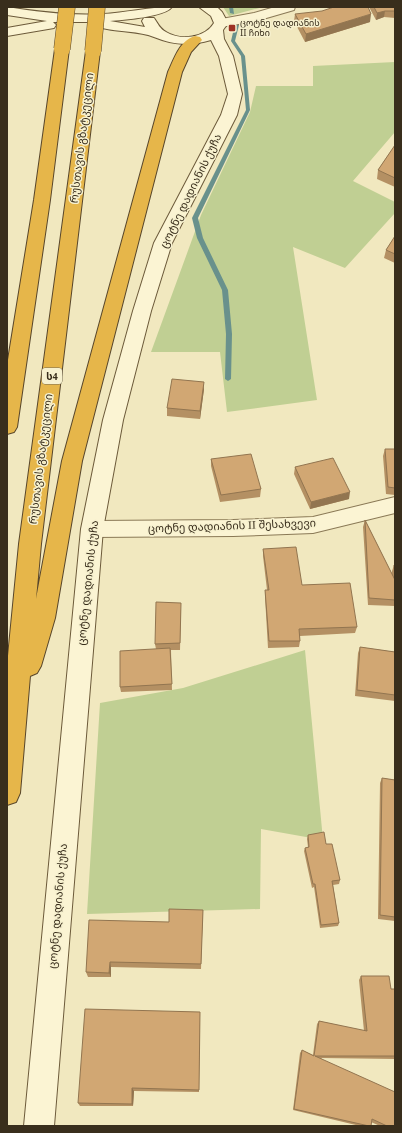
<svg xmlns="http://www.w3.org/2000/svg" width="402" height="1133" viewBox="0 0 402 1133" font-family="'Source Serif 4','Noto Sans Georgian',serif">
<rect width="100%" height="100%" fill="#f1e8bf"/>
<path fill="#c0cf93" d="M 223,7 L 263,7 L 229,16 Z
M 395,62 L 395,132 L 353,181 L 395,202 L 395,213 L 345,268 L 293,247 L 317,400 L 227,412 L 220,352 L 151,352 L 201,215 L 250,112 L 256,86 L 313,86 L 313,66 Z
M 305,650 L 323,840 L 261,829 L 260,909 L 87,914 L 100,703 L 183,688 Z"/>
<g fill="none" stroke-linecap="round" stroke-linejoin="round">
<path fill="#69918c" fill-rule="evenodd" d="M 229,7 L 233,7 L 234,14 L 230,13 Z
M 235,24 L 239,25 L 235,41 L 245,56 L 250,110 L 198,218 L 203,238 L 228,290 L 232,334 L 231,379 L 228,381 L 225,379 L 226,334 L 222,290 L 197,238 L 192,218 L 246,110 L 241,56 L 231,41 Z"/>
<g stroke="#8a7956" stroke-width="2">
<path id="street" d="M 275,7 L 295,7 L 294,10 L 256,21 L 221,27 L 214,23 L 216,20 L 254,13 Z
M 395,497 L 395,513 L 313,533 L 233,536 L 92,537 L 85,535 L 82,529 L 85,523 L 92,521 L 233,520 L 313,517 Z"/>
</g>
<g stroke="#6c5a3a" stroke-width="2">
<path id="secondary" d="M 7,7 C 39,12 70,16 102,14 C 125,13 148,7 172,7 C 165,17 123,20 110,21 L 145,27 L 142,21 L 144,18 L 154,18 C 158,24 160,29 166,32 C 181,41 205,38 214,23 L 211,16 L 199,7 L 217,7 L 222,12 L 228,23 L 223,30 L 224,39 L 233,56 L 242,94 L 237,115 L 172,243 L 151,311 L 123,420 L 103,529 L 54,1126 L 24,1126 L 81,529 L 103,420 L 133,311 L 154,243 L 221,115 L 228,94 L 219,56 L 211,40 C 190,46 174,45 154,37 C 140,31 118,32 102,28 L 100,25 L 102,22 L 53,22 L 56,25 L 54,28 L 7,36 L 7,28 L 47,21 L 7,15 Z"/>
</g>
<g stroke="#58462b" stroke-width="2">
<path id="highway" d="M 195,36 L 200,37 L 202,40 L 191,52 L 182,72 L 82,461 L 55,618 L 41,666 L 37,673 L 30,676 L 20,793 L 16,802 L 7,805 L 7,666 L 19,544 L 86,51 L 88,48 L 98,48 L 100,51 L 41,544 L 36,599 L 62,461 L 168,72 C 174,59 180,40 195,36 Z
M 62,45 L 67,46 L 69,49 L 50,200 L 17,427 L 14,432 L 7,434 L 7,366 L 34,200 L 55,49 L 57,46 Z"/>
</g>
<use href="#street" fill="#fbf4d3" fill-rule="evenodd"/>
<use href="#secondary" fill="#fbf4d3" fill-rule="evenodd"/>
<use href="#highway" fill="#e6b64a" fill-rule="evenodd"/>
<g stroke="#58462b" stroke-width="17" stroke-linecap="butt">
<path id="highway-bridge" d="M 62,49 L 67,7
M 93,51 L 97,7"/>
</g>
<use href="#highway-bridge" stroke="#e6b64a" stroke-width="16"/>
</g>
<path fill="#b49063" d="M 369,7 L 395,7 L 395,18 L 384,17 L 376,20 Z
M 295,14 L 370,22 L 305,42 L 294,21 Z
M 395,145 L 395,187 L 377,179 L 378,170 Z
M 395,236 L 395,263 L 384,258 L 386,250 Z
M 204,389 L 200,419 L 167,416 L 167,408 Z
M 385,449 L 395,449 L 395,495 L 386,494 L 383,456 Z
M 211,459 L 261,489 L 260,497 L 220,502 L 211,466 Z
M 295,467 L 349,499 L 310,509 L 294,474 Z
M 365,520 L 392,574 L 392,571 L 394,565 L 395,565 L 395,606 L 368,605 L 363,527 Z
M 263,549 L 302,585 L 357,627 L 355,633 L 300,636 L 300,641 L 299,647 L 268,648 L 265,597 L 265,590 L 267,590 L 263,556 Z
M 181,609 L 180,650 L 171,650 L 172,690 L 121,692 L 120,687 L 156,649 L 155,644 Z
M 360,647 L 395,652 L 395,701 L 355,696 L 358,653 Z
M 382,778 L 395,780 L 395,921 L 378,919 L 380,783 Z
M 308,835 L 326,844 L 340,880 L 339,884 L 333,885 L 339,923 L 338,926 L 320,928 L 314,887 L 312,888 L 304,851 L 305,848 L 308,847 L 307,839 Z
M 203,910 L 201,969 L 111,967 L 111,977 L 88,977 L 86,972 L 169,922 Z
M 361,976 L 391,989 L 395,989 L 395,1059 L 321,1058 L 395,1126 L 380,1126 L 371,1122 L 371,1126 L 360,1126 L 293,1110 L 300,1053 L 302,1050 L 313,1055 L 317,1024 L 319,1021 L 364,1031 L 359,980 Z
M 200,1012 L 199,1092 L 134,1091 L 133,1106 L 80,1106 L 78,1103 Z"/>
<path fill="#927550" d="M 385,11 L 384,17 L 376,20 L 377,13 Z
M 371,14 L 370,22 L 305,42 L 306,34 Z
M 204,382 L 204,389 L 200,419 L 200,411 Z
M 350,492 L 349,499 L 310,509 L 311,502 Z
M 110,962 L 111,967 L 111,977 L 109,973 Z
M 132,1088 L 134,1091 L 133,1106 L 132,1104 Z"/>
<path fill="#d1a773" stroke="#927550" d="M 334,7 L 368,7 L 371,14 L 306,34 L 295,14 L 322,11 Z
M 374,7 L 395,7 L 395,11 L 385,11 L 377,13 Z
M 395,145 L 395,178 L 378,170 Z
M 395,236 L 395,254 L 386,250 Z
M 172,379 L 204,382 L 200,411 L 167,408 Z
M 385,449 L 395,449 L 395,488 L 388,487 Z
M 251,454 L 261,489 L 221,495 L 211,459 Z
M 333,458 L 350,492 L 311,502 L 295,467 Z
M 365,520 L 395,580 L 394,565 L 395,565 L 395,600 L 369,598 Z
M 296,547 L 302,585 L 350,583 L 357,627 L 299,629 L 300,641 L 269,641 L 265,590 L 269,590 L 263,549 Z
M 156,602 L 181,603 L 180,643 L 155,644 Z
M 360,647 L 395,652 L 395,695 L 357,690 Z
M 170,648 L 172,684 L 120,687 L 120,651 Z
M 382,778 L 395,780 L 395,917 L 380,915 Z
M 324,832 L 326,844 L 332,844 L 340,880 L 332,881 L 339,923 L 321,925 L 315,884 L 313,884 L 305,848 L 309,847 L 308,835 Z
M 169,909 L 203,910 L 201,964 L 110,962 L 109,973 L 86,972 L 89,920 L 169,922 Z
M 361,976 L 389,976 L 391,989 L 395,989 L 395,1056 L 315,1056 L 395,1092 L 395,1126 L 387,1126 L 372,1119 L 371,1126 L 369,1126 L 294,1109 L 302,1050 L 314,1056 L 319,1021 L 367,1031 Z
M 85,1009 L 200,1012 L 199,1090 L 132,1088 L 132,1104 L 78,1103 Z"/>
<rect fill="#9d3223" stroke="#f7f1cf" stroke-width="1.5" x="228" y="24" width="8" height="8" rx="2"/>
<g text-anchor="middle" dominant-baseline="central" stroke-width="3" stroke-linejoin="round" paint-order="stroke">
<g font-size="9" fill="#392e1c" stroke="#f7f1cf" text-anchor="start">
<text x="240" y="23">ცოტნე დადიანის<tspan x="240" dy="10">II ჩიხი</tspan></text>
</g>
<rect fill="#f7f1cf" stroke="#726852" stroke-width="1" x="42" y="368" width="20" height="16" rx="3"/>
<g font-size="10" font-weight="bold" fill="#392e1c">
<text x="52" y="376">ს4</text>
</g>
<g font-size="11" fill="#392e1c" stroke="#f7f1cf">
<text transform="translate(82 138) rotate(-83)">რუსთავის გზატკეცილი</text>
<text transform="translate(191 191) rotate(-64)">ცოტნე დადიანის ქუჩა</text>
<text transform="translate(41 459) rotate(-83)">რუსთავის გზატკეცილი</text>
<text transform="translate(232 526) rotate(-2)">ცოტნე დადიანის II შესახვევი</text>
<text transform="translate(88 583) rotate(-84)">ცოტნე დადიანის ქუჩა</text>
<text transform="translate(58 906) rotate(-85)">ცოტნე დადიანის ქუჩა</text>
</g>
</g>
<rect width="402" height="1133" fill="none" stroke="#392e1c" stroke-width="16"/>
</svg>
